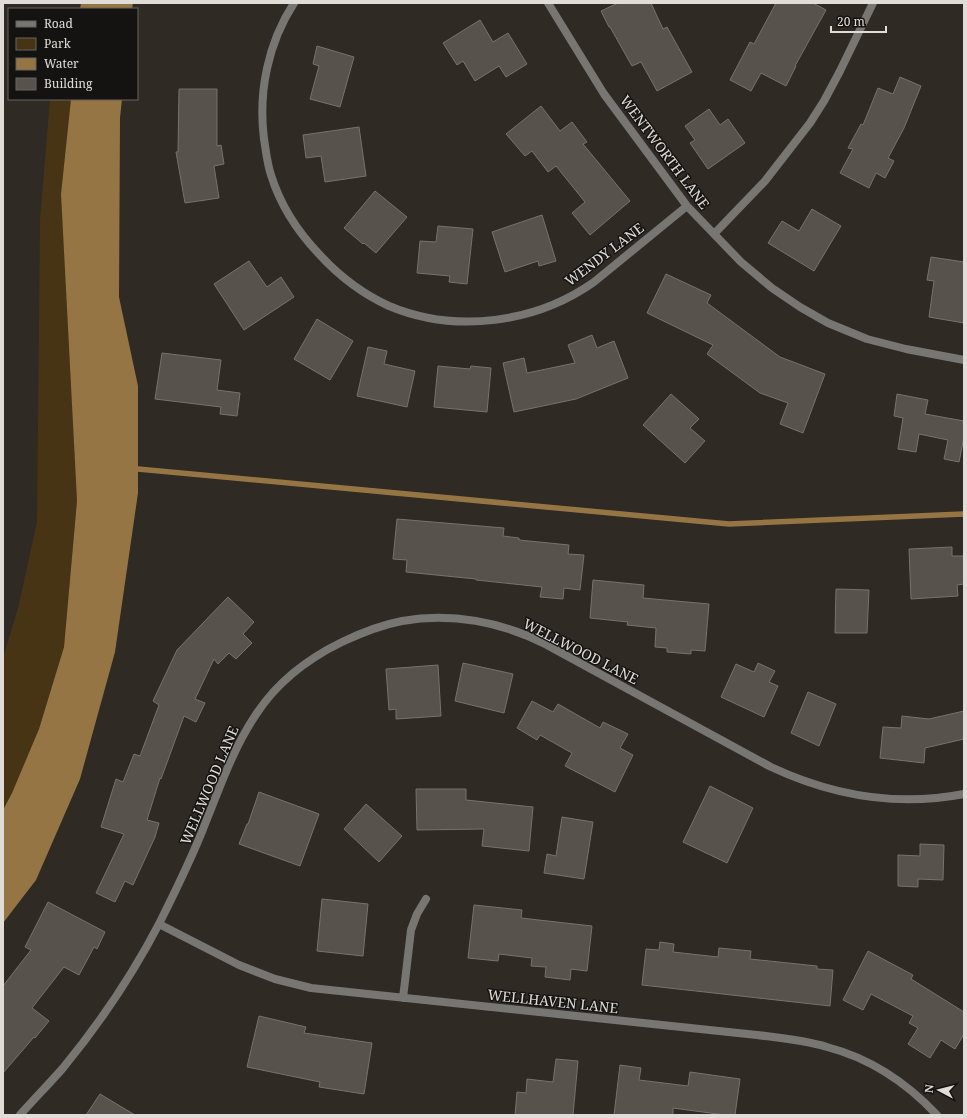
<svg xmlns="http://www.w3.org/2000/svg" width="967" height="1118" viewBox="0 0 967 1118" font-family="'Noto Serif',serif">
<rect width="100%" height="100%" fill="#2f2a24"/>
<path fill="#473415" d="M 50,99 L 71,99 L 61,194 L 77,501 L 64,647 L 39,729 L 12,793 L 3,810 L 3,658 L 18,608 L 37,522 L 40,220 Z"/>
<path fill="#967544" d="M 81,3 L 133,3 L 132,9 L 80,9 Z
M 71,99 L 122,99 L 120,118 L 119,297 L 138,386 L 138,493 L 115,652 L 80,779 L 36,880 L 3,923 L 3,810 L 12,793 L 39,729 L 64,647 L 77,501 L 61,194 Z"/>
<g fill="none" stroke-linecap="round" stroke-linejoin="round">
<path stroke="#967544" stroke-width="5.5" d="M 138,469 L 729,524 L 964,514"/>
</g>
<path fill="#57524b" stroke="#77726b" d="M 618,3 L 651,3 L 663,29 L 667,27 L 692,72 L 657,91 L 641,62 L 632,66 L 610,27 L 609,27 L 601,11 Z
M 776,3 L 813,3 L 826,10 L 795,66 L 796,66 L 786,86 L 761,73 L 751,91 L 730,80 L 750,42 L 754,44 Z
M 480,20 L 493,42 L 508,33 L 527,64 L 506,77 L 499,66 L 475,81 L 463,61 L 457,65 L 443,43 Z
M 317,46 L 354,57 L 340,107 L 310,99 L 319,66 L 313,64 Z
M 900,77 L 921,86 L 904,128 L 888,158 L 894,161 L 885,178 L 876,173 L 869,188 L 840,173 L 853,149 L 848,148 L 861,124 L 863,125 L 878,88 L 893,94 Z
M 179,89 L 217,89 L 217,146 L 221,145 L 224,164 L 214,166 L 219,198 L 185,203 L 176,152 L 178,152 Z
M 541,106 L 560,131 L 572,122 L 587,142 L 583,144 L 630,201 L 590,235 L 572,213 L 585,202 L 556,166 L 548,172 L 532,151 L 525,156 L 506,134 Z
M 709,109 L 720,125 L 728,119 L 745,143 L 708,169 L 690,143 L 695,140 L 685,126 Z
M 359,127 L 366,176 L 325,182 L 321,156 L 306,158 L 303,135 Z
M 375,191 L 407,217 L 376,253 L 364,243 L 363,244 L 344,228 Z
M 812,209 L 841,226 L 814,271 L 768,243 L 782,221 L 799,231 Z
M 542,215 L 556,261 L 539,266 L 538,261 L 505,272 L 492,232 Z
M 438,226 L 473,229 L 467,284 L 449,282 L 450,276 L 417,273 L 420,241 L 436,242 Z
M 931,257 L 964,262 L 964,323 L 929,317 L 934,281 L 927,280 Z
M 249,261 L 267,287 L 281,277 L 294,297 L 244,330 L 214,284 Z
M 666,274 L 711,295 L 707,303 L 780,357 L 825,374 L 803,433 L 780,424 L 788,403 L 760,393 L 707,354 L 713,345 L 647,313 Z
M 317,319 L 353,341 L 330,380 L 294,359 Z
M 592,335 L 597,348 L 614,341 L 628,378 L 576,399 L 514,412 L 503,363 L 524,358 L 527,373 L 575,363 L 568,345 Z
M 368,347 L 387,351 L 384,364 L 415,371 L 407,407 L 357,396 Z
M 162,353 L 221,360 L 217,390 L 240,393 L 237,416 L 220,414 L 221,407 L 155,399 Z
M 438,366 L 470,369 L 471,366 L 491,368 L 487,412 L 434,407 Z
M 671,394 L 699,419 L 690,428 L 705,441 L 685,463 L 643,425 Z
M 897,394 L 928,400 L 925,414 L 964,421 L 964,437 L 959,462 L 944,459 L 948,440 L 919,434 L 916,452 L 898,449 L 903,418 L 894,416 Z
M 397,519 L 504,528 L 503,536 L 519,538 L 519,540 L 569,545 L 568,554 L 584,555 L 580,590 L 564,588 L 563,599 L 540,597 L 542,587 L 476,580 L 476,579 L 406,572 L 407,560 L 393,559 Z
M 952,547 L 952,556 L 964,556 L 964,584 L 957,585 L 958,596 L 911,599 L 909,549 Z
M 593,580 L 644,585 L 643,598 L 709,604 L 705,651 L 691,650 L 691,654 L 667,652 L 667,648 L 655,647 L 656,628 L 627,625 L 628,622 L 590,618 Z
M 836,589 L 869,590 L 867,633 L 835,633 Z
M 228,597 L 254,622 L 243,634 L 252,643 L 236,659 L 229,653 L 218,664 L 214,659 L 195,699 L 205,703 L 196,722 L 184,716 L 161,779 L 160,778 L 147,820 L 159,823 L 155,837 L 133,885 L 125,881 L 115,902 L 96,893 L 124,834 L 101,827 L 116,779 L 123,782 L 134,754 L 140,756 L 159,705 L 153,701 L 177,650 Z
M 463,663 L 513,674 L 504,713 L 455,701 Z
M 758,663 L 775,671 L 769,682 L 778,686 L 764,717 L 721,697 L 736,664 L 754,672 Z
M 438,665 L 441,716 L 396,719 L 396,709 L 389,710 L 386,669 Z
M 808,692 L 836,704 L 819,746 L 791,733 Z
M 532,701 L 553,712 L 558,704 L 600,728 L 603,722 L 628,734 L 620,748 L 633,755 L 615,792 L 565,766 L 572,753 L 540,735 L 537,740 L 517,728 Z
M 964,711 L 964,739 L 925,748 L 924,763 L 880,758 L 883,727 L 901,728 L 902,716 L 929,719 Z
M 710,786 L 753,808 L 727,863 L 683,842 Z
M 416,789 L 466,789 L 466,800 L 533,807 L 529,851 L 482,846 L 484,829 L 417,830 Z
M 259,792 L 319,814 L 300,866 L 239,844 L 247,824 L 248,824 Z
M 366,804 L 402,836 L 379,862 L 344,829 Z
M 562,817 L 593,822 L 584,879 L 544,873 L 547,854 L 556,856 Z
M 920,844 L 944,845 L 943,880 L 918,879 L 918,887 L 898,886 L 898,855 L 920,856 Z
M 322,899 L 368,904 L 363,956 L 317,951 Z
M 48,902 L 105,932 L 97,949 L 94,947 L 79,975 L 64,967 L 32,1008 L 49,1021 L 35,1038 L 34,1037 L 3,1073 L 3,986 L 31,950 L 25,947 Z
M 474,905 L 522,910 L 521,918 L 592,926 L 587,971 L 571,969 L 570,980 L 545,977 L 546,967 L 531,966 L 532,958 L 499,954 L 498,961 L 468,958 Z
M 660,942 L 674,944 L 673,952 L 718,957 L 719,948 L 751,951 L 750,959 L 817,966 L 817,969 L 833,970 L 830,1006 L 642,985 L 646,949 L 659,950 Z
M 868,951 L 913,975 L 911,979 L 964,1012 L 964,1034 L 955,1049 L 941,1040 L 930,1058 L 908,1044 L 918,1028 L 909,1023 L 913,1016 L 871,994 L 863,1010 L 843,1000 Z
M 259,1016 L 306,1027 L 304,1033 L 372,1043 L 364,1094 L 319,1087 L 320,1082 L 247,1067 Z
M 556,1059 L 578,1061 L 573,1115 L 515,1115 L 517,1092 L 526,1093 L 527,1079 L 553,1082 Z
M 620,1065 L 641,1068 L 639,1080 L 688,1086 L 690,1072 L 740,1079 L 735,1115 L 725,1115 L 673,1108 L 673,1115 L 614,1115 Z
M 100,1094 L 135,1115 L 86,1115 Z"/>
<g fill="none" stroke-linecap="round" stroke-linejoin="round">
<path stroke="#787673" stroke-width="8" d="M 294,3 C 268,43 258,92 264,139 C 266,151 267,163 271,175 C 280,204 298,232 319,254 C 339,276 363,294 389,306 C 456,334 536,323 594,282 L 687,206
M 548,3 L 604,94 L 687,206 L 741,262 L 772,288 L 800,307 L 828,323 L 867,339 L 906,349 L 964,360
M 714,234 L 765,181 L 810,123 L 824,101 L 840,71 L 873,3
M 159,924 L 239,965 L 275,979 L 311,988 L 757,1035 C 781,1038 804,1040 827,1047 C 869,1058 907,1083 937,1115
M 403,998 L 411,930 L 417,914 L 426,899
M 20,1115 C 34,1099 49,1084 63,1068 C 100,1023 133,974 160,922 C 176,890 192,858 205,824 C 220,787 233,749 255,716 C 276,683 307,659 342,642 C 361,633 381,625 402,621 C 451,612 502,622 545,644 L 771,767 C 833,796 897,807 964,794"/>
</g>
<g text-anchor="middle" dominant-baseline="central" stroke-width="3" stroke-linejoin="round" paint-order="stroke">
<g font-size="14" fill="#e0ddd9" stroke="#151311">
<text transform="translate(665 152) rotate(53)">WENTWORTH LANE</text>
<text transform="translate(604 254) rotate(-37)">WENDY LANE</text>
<text transform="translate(581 651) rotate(27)">WELLWOOD LANE</text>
<text transform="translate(209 785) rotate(-67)">WELLWOOD LANE</text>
<text transform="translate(553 1001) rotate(6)">WELLHAVEN LANE</text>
</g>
</g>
<rect width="967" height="1118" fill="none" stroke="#e0ddd9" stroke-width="8"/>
<rect x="8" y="8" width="130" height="92" fill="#151311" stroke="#666461"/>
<rect x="16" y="21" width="20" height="6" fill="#787673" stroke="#666461"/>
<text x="44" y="28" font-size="12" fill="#e0ddd9">Road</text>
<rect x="16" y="38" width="20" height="12" fill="#473415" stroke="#666461"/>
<text x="44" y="48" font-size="12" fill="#e0ddd9">Park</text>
<rect x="16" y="58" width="20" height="12" fill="#967544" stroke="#666461"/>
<text x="44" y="68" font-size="12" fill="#e0ddd9">Water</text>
<rect x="16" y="78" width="20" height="12" fill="#57524b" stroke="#666461"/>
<text x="44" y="88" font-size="12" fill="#e0ddd9">Building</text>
<g transform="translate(939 1090) rotate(277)" stroke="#151311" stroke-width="3" paint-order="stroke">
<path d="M0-3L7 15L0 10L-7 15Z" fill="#e0ddd9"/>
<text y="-6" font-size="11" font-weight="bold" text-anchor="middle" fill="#e0ddd9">N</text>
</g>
<path d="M831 26v6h55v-6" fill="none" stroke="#e0ddd9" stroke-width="2"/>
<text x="837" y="26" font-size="12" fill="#e0ddd9" stroke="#151311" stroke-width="3" paint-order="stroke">20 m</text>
</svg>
